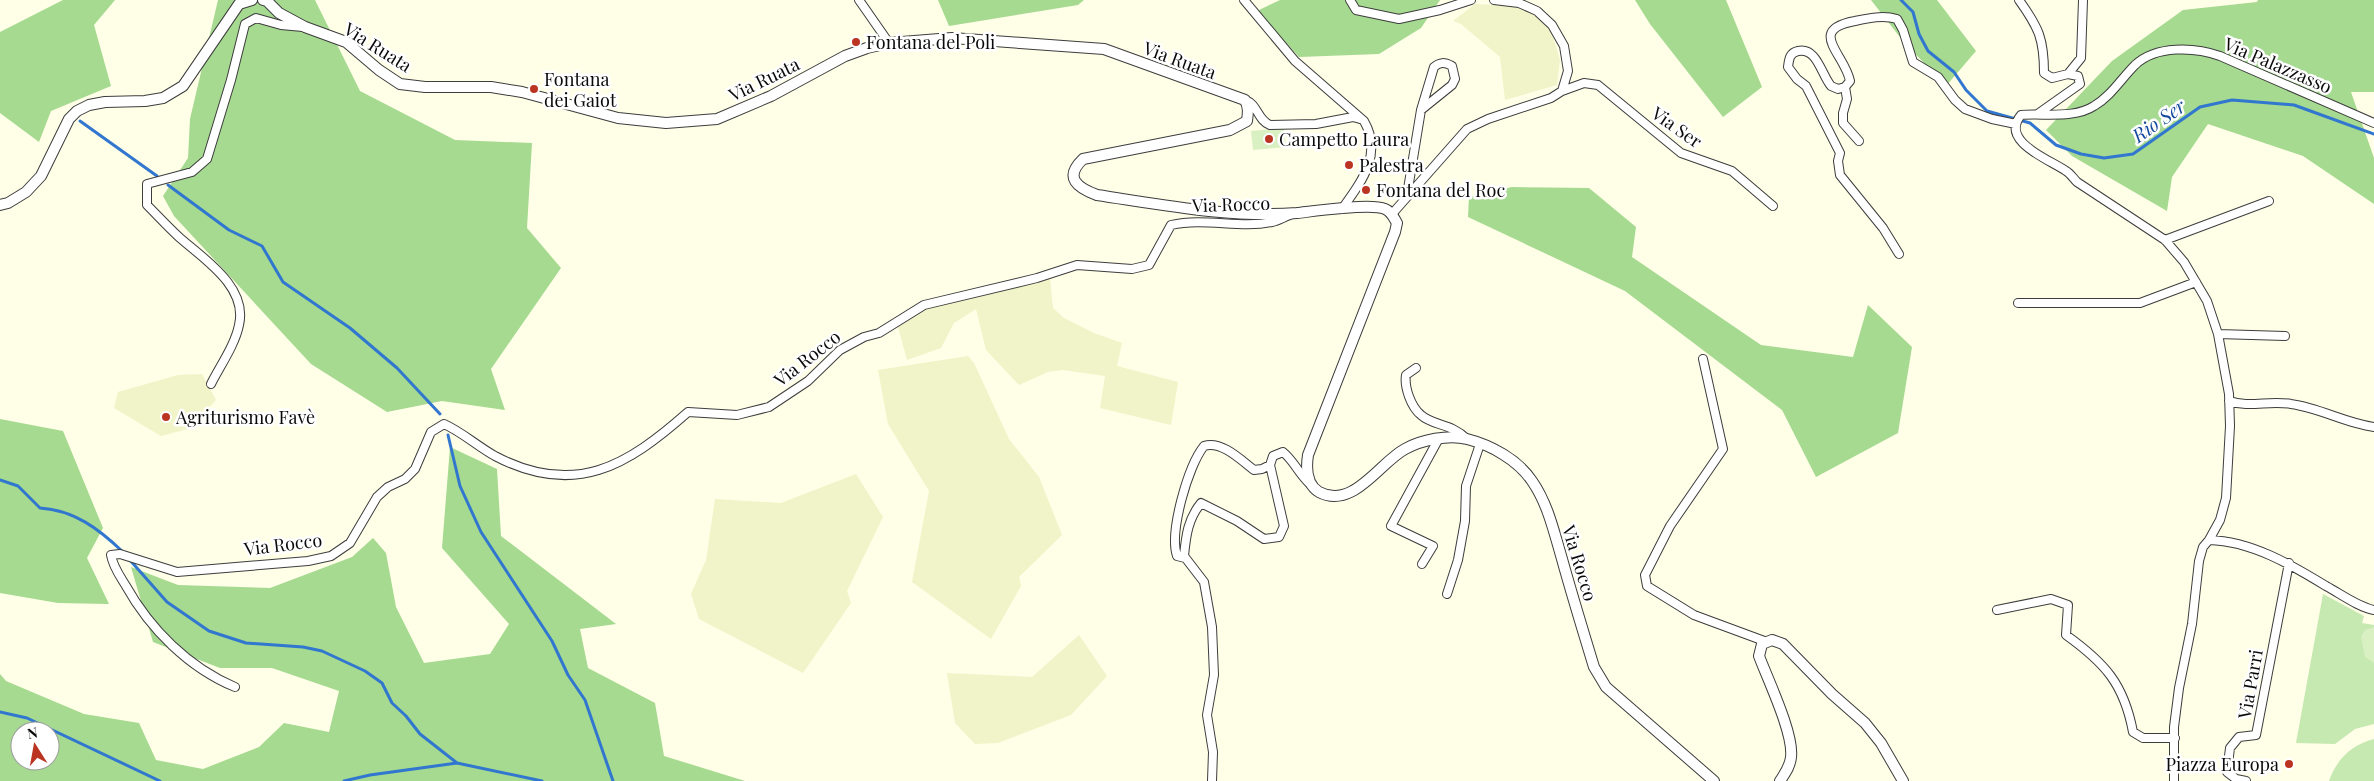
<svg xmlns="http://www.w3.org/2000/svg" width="2374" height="781" viewBox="0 0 2374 781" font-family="'Playfair Display',serif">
<rect width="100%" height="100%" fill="#fffee7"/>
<path fill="#f1f4c8" d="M 1475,4 L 1515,6 L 1548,21 L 1560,60 L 1557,85 L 1505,100 L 1500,57 L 1461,24 L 1453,21 Z
M 1050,278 L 1053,308 L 1064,318 L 1094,333 L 1122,343 L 1117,366 L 1178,382 L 1171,425 L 1100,408 L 1105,376 L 1063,370 L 1048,372 L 1019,385 L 986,350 L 976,309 L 954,323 L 941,348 L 907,360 L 898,327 L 926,308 Z
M 968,356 L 974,363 L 1009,439 L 1039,477 L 1062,535 L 1019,577 L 1021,586 L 991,639 L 912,582 L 929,491 L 888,424 L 878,370 Z
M 202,374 L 216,400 L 188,429 L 161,436 L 114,408 L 118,392 L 178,375 Z
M 856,474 L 883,517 L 847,591 L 851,603 L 803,673 L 699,619 L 691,594 L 706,560 L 715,499 L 781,503 Z
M 1079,635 L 1107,676 L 1071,715 L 998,743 L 975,744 L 955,723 L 947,673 L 1032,677 Z"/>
<path fill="#c5e9b1" d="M 2323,594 L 2364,616 L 2362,623 L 2374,625 L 2374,724 L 2355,729 L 2335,744 L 2296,743 Z
M 2374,739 L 2374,781 L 2329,781 C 2337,759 2351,745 2374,739 Z"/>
<path fill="#a5da90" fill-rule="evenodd" d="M 63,0 L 115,0 L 94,25 L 111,86 L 51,111 L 39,142 L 0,113 L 0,32 Z
M 218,0 L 315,0 L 360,91 L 455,140 L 532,143 L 527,228 L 561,268 L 491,369 L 505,410 L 442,401 L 387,412 L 311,364 L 174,216 L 163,196 L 188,158 L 190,119 Z
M 938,0 L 1084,0 L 1078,5 L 949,26 Z
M 1280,0 L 1440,0 L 1421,28 L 1379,54 L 1299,57 L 1257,11 Z
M 1635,0 L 1726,0 L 1762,87 L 1723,117 L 1650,24 Z
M 1871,0 L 1937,0 L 1976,51 L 1946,86 L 1903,41 Z
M 2258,0 L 2374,0 L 2374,92 L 2351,92 L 2374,158 L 2374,204 L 2303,156 L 2208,124 L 2172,177 L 2167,211 L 2072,156 L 2046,130 L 2112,61 L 2183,10 L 2257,2 Z
M 1512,187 L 1589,188 L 1636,227 L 1632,257 L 1761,345 L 1853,357 L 1868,305 L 1912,347 L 1898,433 L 1816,477 L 1782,410 L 1625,291 L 1468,217 L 1469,197 Z
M 0,419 L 63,431 L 103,528 L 87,558 L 109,604 L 58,603 L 0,593 Z
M 450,447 L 497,469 L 501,536 L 616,624 L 580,629 L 588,668 L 655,703 L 664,756 L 745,781 L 0,781 L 0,674 L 6,681 L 84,714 L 139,723 L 156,760 L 203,769 L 259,747 L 284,723 L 329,732 L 339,691 L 272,668 L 220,668 L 153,642 L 131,567 L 178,585 L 270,588 L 352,557 L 373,538 L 386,553 L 396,607 L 424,663 L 490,654 L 509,624 L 442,548 ZM 20,731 L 50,731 L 50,761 L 20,761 Z"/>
<path fill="#d9f0c3" d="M 1284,128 L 1286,147 L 1253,150 L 1251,131 Z
M 2374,627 L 2374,663 L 2365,657 L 2361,637 L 2365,630 Z"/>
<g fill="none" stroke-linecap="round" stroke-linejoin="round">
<path stroke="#3176cf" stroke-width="3" d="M 1901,0 L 1913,12 L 1919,34 L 1928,51 L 1954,72 L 1966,90 L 1987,111 L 2030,123 L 2056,145 L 2081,154 L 2104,158 L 2133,154 L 2200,107 L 2232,100 L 2294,105 L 2374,134
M 80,121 L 157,176
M 168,185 L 229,230 L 262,246 L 283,282 L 350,328 L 397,368 L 440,414
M 448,435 L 460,486 L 481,532 L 552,641 L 568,675 L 585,700 L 613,781
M 0,480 L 18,486 L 40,508 C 74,510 99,529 123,552
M 129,559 L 167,602 L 209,631 L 246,643 L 303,647 L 322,651 L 365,671 L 382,683 L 392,703 L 406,716 L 420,734 L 457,763
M 0,712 L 27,718 L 160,781
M 344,781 L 370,775 L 457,763 L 542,781"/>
<g stroke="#3d3d3d" stroke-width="10">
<path id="minor" d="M 859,0 L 889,43
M 1244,0 L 1295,61 L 1364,121 C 1383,154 1362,181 1342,209
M 1350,0 L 1356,10 L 1399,19 L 1440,10 L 1471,0
M 2019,0 C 2039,28 2044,39 2044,73 L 2052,78 L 2068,74 L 2078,76 L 2080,84 L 2039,113
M 2068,74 L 2081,58 L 2083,0
M 1845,87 L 1838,89 L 1831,86 C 1821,74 1817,47 1798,51 C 1789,53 1789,60 1788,67 L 1797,79 L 1806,86 L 1840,153 L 1838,161 L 1840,175 L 1883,228 L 1899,254
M 1562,91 L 1584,83 L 1598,85 L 1681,153 L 1732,171 L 1773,206
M 1245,100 C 1258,104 1257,120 1270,125 L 1316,124 L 1353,117 L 1360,119
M 1859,141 L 1843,123 L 1843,113 L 1847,99 L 1845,87 L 1850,81 C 1845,54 1806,30 1855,21 C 1869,18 1883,15 1897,19 L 1903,30 L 1913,62 L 1938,77 L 1955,100 L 1965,109 L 1992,119 L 2016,124
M 1407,195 L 1421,110 L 1452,85 L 1455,79 L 1452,66 C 1444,62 1440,62 1434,67 L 1421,110
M 1392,214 L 1467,129 L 1488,119 L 1551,98 L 1562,91 L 1568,71 L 1564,46 L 1552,25 L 1537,11 L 1519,3 L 1494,0
M 2165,240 L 2269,201
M 2018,303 L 2140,303 L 2196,282
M 2218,334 L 2285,336
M 1703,359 L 1723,449 L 1670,526 L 1645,575 L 1647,586 L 1694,615 L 1767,642
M 1416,368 L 1406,375 C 1404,387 1411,407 1421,415 C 1433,426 1451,423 1467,439
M 211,384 C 220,366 235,345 239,325 C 248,287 204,259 180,238 C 168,227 158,216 147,205 L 147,184 L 192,172 L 207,159 L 231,80 L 245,24 L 256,18 L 281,25 L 303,27
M 2229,401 C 2249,408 2270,400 2291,404 C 2320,408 2345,423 2374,427
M 2209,540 C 2251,541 2292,565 2326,586 C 2341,594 2358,607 2374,610
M 1185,558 L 1177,556 C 1169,532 1188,466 1204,446 C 1221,440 1241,460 1254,470 L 1262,469 L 1270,465
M 1422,564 L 1433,546 L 1391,526 L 1438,440
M 1447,594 L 1458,560 L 1465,521 L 1466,486 L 1480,444
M 1997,610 L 2051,599 L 2068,605 L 2066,635 C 2105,663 2124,684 2133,732 L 2143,738 L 2175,738
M 235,687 C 189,668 150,629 126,586 C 120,576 113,567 111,555 L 120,554 L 177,572 L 308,561 L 331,556 L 350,543 L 377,497 L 388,487 L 405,479 L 415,469 L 431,432 L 444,424 C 462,432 477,446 495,456 C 575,498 627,466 688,412 L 737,415 L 769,407 L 808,381 L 840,350 L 864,337 L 879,333 L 924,305 L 1037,278 L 1077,265 L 1132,269 L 1149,265 L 1171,225 C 1205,217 1239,229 1272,222 C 1278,221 1284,217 1290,215
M 1212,781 L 1213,752 L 1207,715 L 1214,675 L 1212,627 L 1204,582 L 1184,556 C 1186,535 1188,519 1201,503 L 1237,521 L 1264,539 L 1279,537 L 1284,526 L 1270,465 L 1273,456 L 1283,452 C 1294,461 1299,474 1310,484
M 2174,781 L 2174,727 L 2179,688 L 2192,624 L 2199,561 L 2203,547 L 2209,540 L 2220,520 L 2226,498 L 2230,426 L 2229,394 L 2218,334 L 2207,301 L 2184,262 L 2165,240 L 2077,182 C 2073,178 2070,173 2066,171 C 2051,160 1999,142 2021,115 C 2044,113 2074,119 2094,106 C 2111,96 2121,79 2135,65 C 2156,45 2195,47 2220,56 L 2374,123
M 2246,781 L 2236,779 L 2227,772 L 2230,748 L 2239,737 L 2256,735 L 2289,563"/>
</g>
<g stroke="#3d3d3d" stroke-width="12">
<path id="tertiary" d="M 263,0 L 267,1 L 279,13 L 305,27 L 346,42 L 379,70 L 400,84 L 425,87 L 491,87 L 522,92 L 618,118 L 666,123 L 717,119 L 771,96 L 845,56 L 867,48 L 889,43 L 952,38 L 1104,49 L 1245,100 C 1249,108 1248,113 1247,121 L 1230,130 L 1083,159 C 1063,178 1078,188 1097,195 C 1164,205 1230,218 1297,213 C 1315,211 1371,203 1385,209 C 1391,211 1394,218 1397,223 L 1395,232 L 1308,455 C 1306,468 1306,484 1319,492 C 1353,510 1379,463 1405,449 C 1421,440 1449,434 1467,439 C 1491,445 1518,460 1532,481 C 1548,504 1554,532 1562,559 C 1572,595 1583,631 1594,667 L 1606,687 L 1714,781
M 0,205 L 8,203 L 26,192 L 41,176 L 69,119 L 77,111 L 89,105 L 105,102 L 145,101 L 163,98 L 183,86 L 239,4 L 252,0
M 1780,781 C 1785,773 1790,767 1791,757 C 1794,734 1768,680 1759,656 L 1762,644 L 1772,640 L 1783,644 L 1832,694 L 1865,723 L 1881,743 L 1903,781"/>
</g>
<use href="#minor" stroke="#fff" stroke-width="8"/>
<use href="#tertiary" stroke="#fff" stroke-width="10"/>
</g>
<g fill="#bb3321" stroke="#fff" stroke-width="2">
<circle cx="856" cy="42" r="5"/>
<circle cx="534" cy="89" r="5"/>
<circle cx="1269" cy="139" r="5"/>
<circle cx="1349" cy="165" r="5"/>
<circle cx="1366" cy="190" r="5"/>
<circle cx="166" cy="417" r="5"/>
<circle cx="2289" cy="764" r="5"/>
</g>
<g text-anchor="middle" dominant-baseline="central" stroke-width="5" stroke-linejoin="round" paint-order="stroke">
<g font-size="18" fill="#0a0a0a" stroke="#fff" text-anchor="start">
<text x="866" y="42">Fontana del Poli</text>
<text x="544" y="79">Fontana<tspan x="544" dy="21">dei Gaiot</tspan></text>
<text x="1279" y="139">Campetto Laura</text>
<text x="1359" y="165">Palestra</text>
<text x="1376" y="190">Fontana del Roc</text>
<text x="176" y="417">Agriturismo Favè</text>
<text x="2279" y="764" text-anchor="end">Piazza Europa</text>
</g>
<g font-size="18" fill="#0a0a0a" stroke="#fff">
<text transform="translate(378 47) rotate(32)">Via Ruata</text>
<text transform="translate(1180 60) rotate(20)">Via Ruata</text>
<text transform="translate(2278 65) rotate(23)">Via Palazzasso</text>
<text transform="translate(764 79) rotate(-26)">Via Ruata</text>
<text transform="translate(1677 127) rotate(35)">Via Ser</text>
<text transform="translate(1231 204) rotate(-2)">Via Rocco</text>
<text transform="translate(807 358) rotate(-38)">Via Rocco</text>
<text transform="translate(283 544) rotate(-7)">Via Rocco</text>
<text transform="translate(1580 563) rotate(73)">Via Rocco</text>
<text transform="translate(2250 684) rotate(-80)">Via Parri</text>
</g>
<g font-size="19" font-style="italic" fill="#13499c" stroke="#fff">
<text transform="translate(2158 120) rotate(-35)">Rio Ser</text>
</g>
</g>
<g transform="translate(35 746) rotate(349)"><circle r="24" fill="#ffffff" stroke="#9d9d9d"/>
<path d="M0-4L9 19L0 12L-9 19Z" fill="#bb3321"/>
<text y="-8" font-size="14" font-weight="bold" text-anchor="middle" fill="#0a0a0a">N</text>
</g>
</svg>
